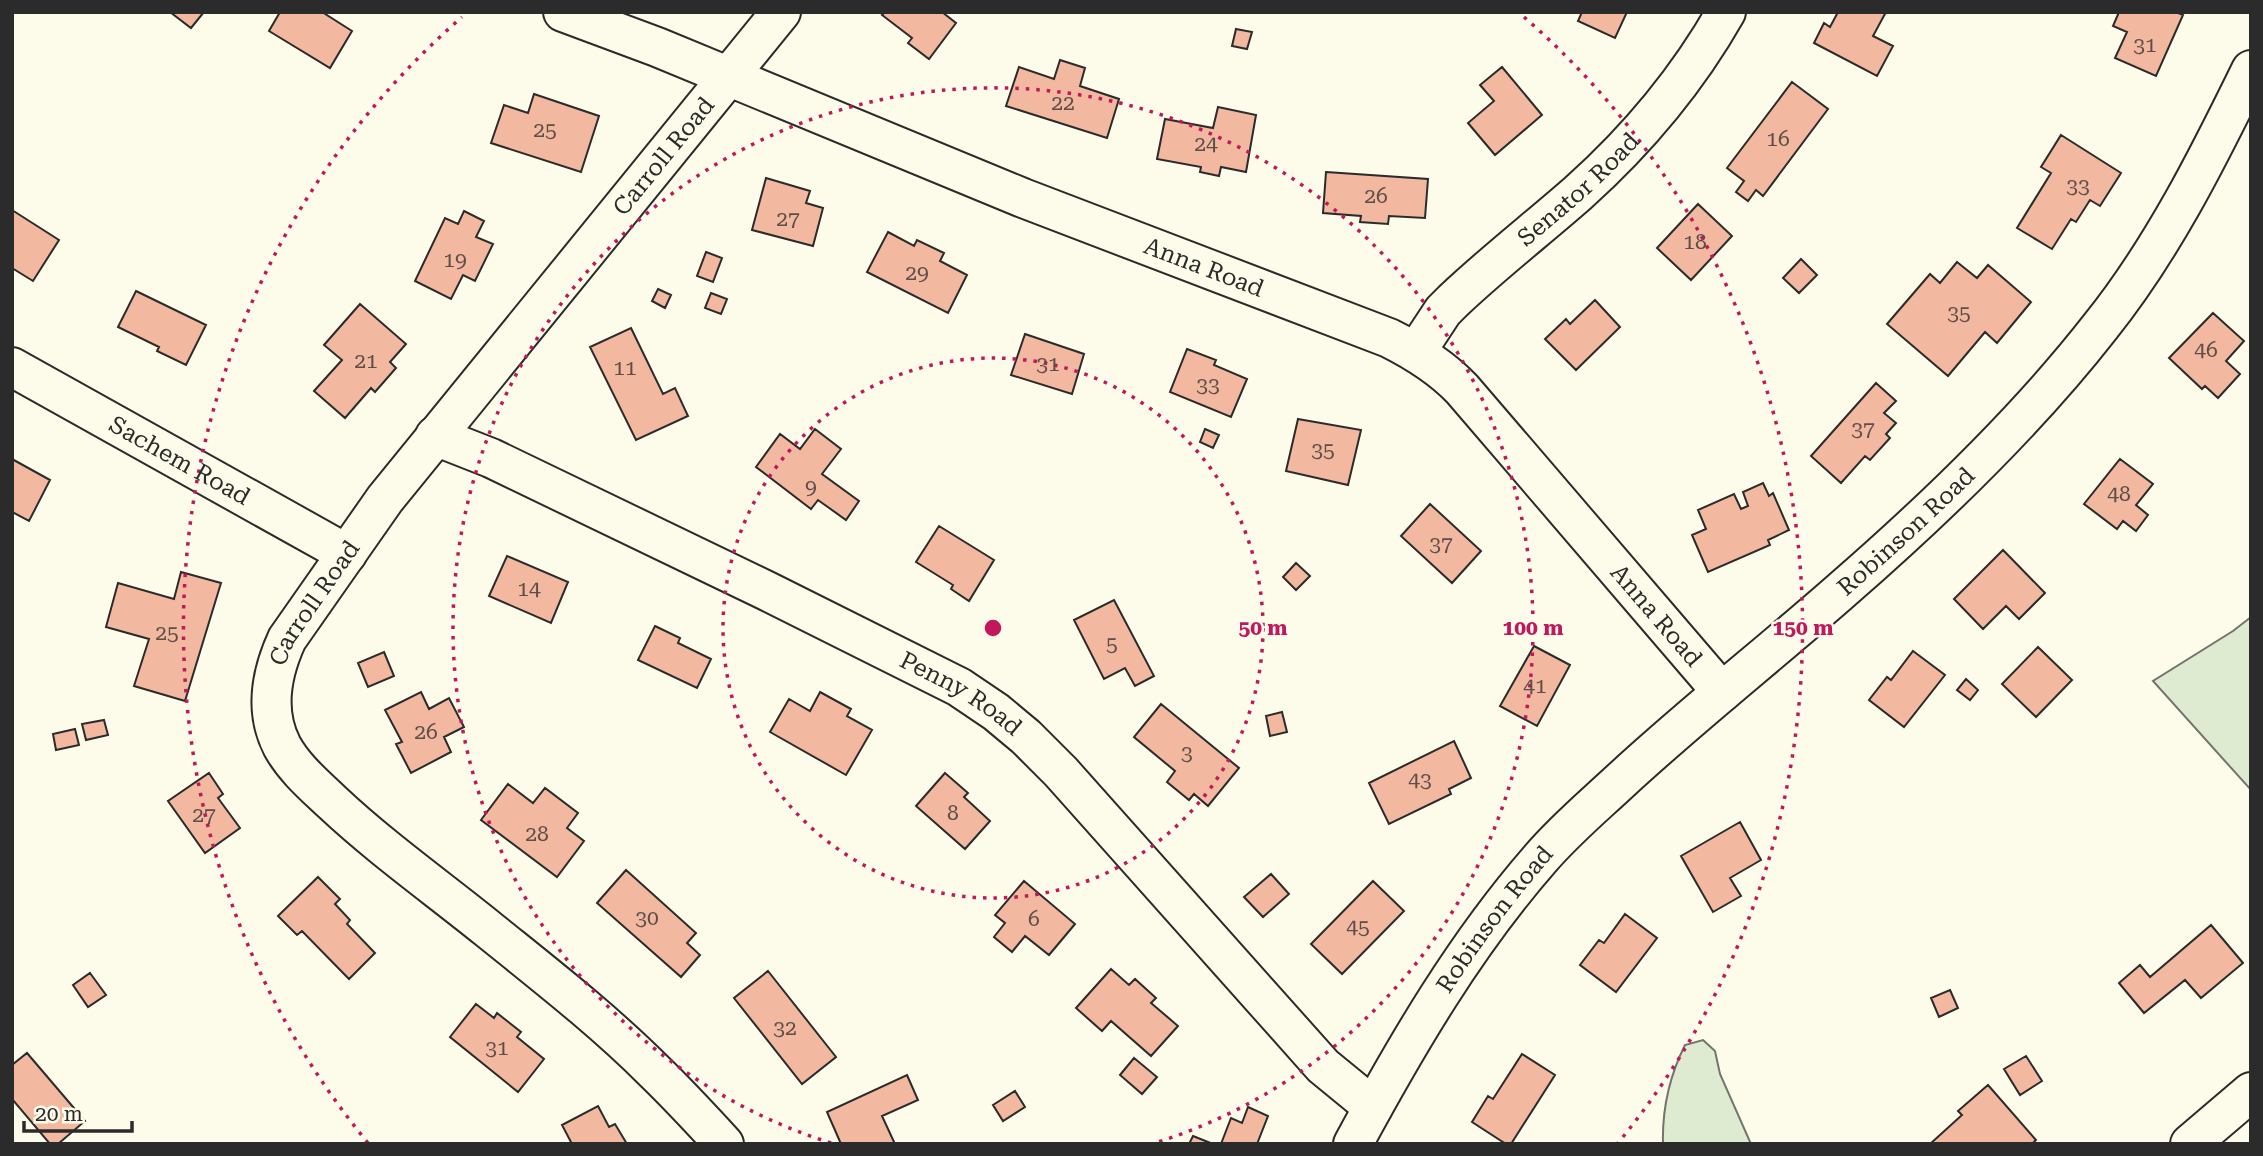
<svg xmlns="http://www.w3.org/2000/svg" width="2263" height="1156" viewBox="0 0 2263 1156" font-family="'Roboto Serif',serif">
<rect width="100%" height="100%" fill="#fdfbea"/>
<path fill="#deebd1" stroke="#74746e" stroke-width="2" d="M 2251,617 L 2251,790 L 2153,681 L 2233,631 Z
M 1703,1040 L 1715,1051 L 1720,1074 L 1751,1144 L 1663,1144 C 1662,1108 1669,1077 1685,1045 Z"/>
<path fill="#f2b8a0" stroke="#2b2b2b" stroke-width="2" d="M 170,12 L 204,12 L 191,28 Z
M 280,12 L 322,12 L 352,31 L 330,68 L 269,31 Z
M 885,12 L 942,12 L 956,23 L 929,59 L 908,43 L 912,38 L 882,15 Z
M 1582,12 L 1627,12 L 1615,38 L 1578,21 Z
M 1838,12 L 1886,12 L 1873,36 L 1893,46 L 1877,76 L 1814,43 L 1824,23 L 1830,27 Z
M 2119,12 L 2176,12 L 2183,15 L 2156,76 L 2115,58 L 2127,32 L 2113,26 Z
M 1236,29 L 1252,32 L 1247,49 L 1232,46 Z
M 1060,60 L 1085,68 L 1080,86 L 1119,99 L 1107,138 L 1006,106 L 1019,67 L 1054,79 Z
M 1502,67 L 1542,115 L 1495,155 L 1468,123 L 1494,101 L 1480,85 Z
M 1792,82 L 1828,109 L 1763,196 L 1756,190 L 1748,201 L 1736,192 L 1744,181 L 1727,168 Z
M 534,94 L 599,116 L 581,172 L 491,143 L 504,105 L 528,113 Z
M 1218,107 L 1256,115 L 1246,172 L 1221,167 L 1219,176 L 1200,172 L 1201,167 L 1157,159 L 1165,119 L 1213,128 Z
M 2061,135 L 2121,173 L 2100,206 L 2090,200 L 2076,222 L 2071,219 L 2052,249 L 2017,228 L 2051,173 L 2041,167 Z
M 1326,172 L 1428,179 L 1425,218 L 1389,216 L 1388,224 L 1360,222 L 1361,216 L 1323,213 Z
M 766,178 L 810,191 L 806,203 L 823,208 L 813,246 L 752,230 Z
M 1698,204 L 1732,236 L 1691,280 L 1657,248 Z
M 12,210 L 59,240 L 33,281 L 12,268 Z
M 464,211 L 484,221 L 476,237 L 493,244 L 475,281 L 463,275 L 451,299 L 415,281 L 445,218 L 458,224 Z
M 888,232 L 914,246 L 917,240 L 944,253 L 940,261 L 967,275 L 948,313 L 867,272 Z
M 706,252 L 722,258 L 713,282 L 697,276 Z
M 1801,259 L 1817,275 L 1799,293 L 1783,278 Z
M 1957,262 L 1977,278 L 1988,265 L 2031,302 L 1997,343 L 1985,332 L 1948,376 L 1887,324 L 1930,274 L 1940,283 Z
M 658,289 L 671,295 L 665,308 L 652,301 Z
M 136,291 L 206,325 L 186,365 L 157,351 L 159,347 L 118,327 Z
M 711,293 L 727,299 L 721,314 L 705,308 Z
M 1595,300 L 1620,327 L 1576,370 L 1545,339 L 1566,319 L 1570,324 Z
M 360,304 L 406,344 L 390,362 L 396,368 L 375,392 L 371,388 L 345,418 L 314,391 L 342,360 L 324,345 Z
M 2213,313 L 2244,341 L 2226,361 L 2240,374 L 2218,398 L 2205,386 L 2202,389 L 2169,358 Z
M 631,328 L 663,394 L 675,388 L 688,416 L 636,440 L 590,347 Z
M 1025,334 L 1084,354 L 1072,394 L 1011,375 Z
M 1187,349 L 1216,360 L 1214,365 L 1247,379 L 1231,417 L 1170,392 Z
M 1876,383 L 1896,401 L 1884,413 L 1896,423 L 1886,434 L 1890,438 L 1870,460 L 1865,456 L 1841,483 L 1811,456 Z
M 1298,419 L 1361,430 L 1348,485 L 1286,471 Z
M 815,429 L 841,449 L 822,474 L 859,501 L 846,520 L 818,500 L 811,509 L 756,467 L 780,434 L 800,449 Z
M 1205,429 L 1219,435 L 1213,448 L 1200,442 Z
M 12,459 L 50,480 L 29,521 L 12,512 Z
M 2120,459 L 2153,484 L 2136,505 L 2148,515 L 2136,531 L 2123,521 L 2117,529 L 2084,504 Z
M 1763,483 L 1769,496 L 1773,493 L 1789,530 L 1768,540 L 1770,545 L 1708,572 L 1692,535 L 1706,529 L 1698,510 L 1734,494 L 1741,509 L 1748,506 L 1743,492 Z
M 1430,504 L 1481,551 L 1452,583 L 1401,536 Z
M 939,526 L 994,560 L 969,601 L 951,589 L 953,585 L 916,562 Z
M 2003,550 L 2045,593 L 2019,619 L 2006,606 L 1983,629 L 1954,599 Z
M 507,556 L 568,582 L 551,623 L 489,596 Z
M 1296,563 L 1310,576 L 1296,590 L 1283,577 Z
M 181,572 L 221,583 L 185,701 L 134,686 L 149,639 L 106,627 L 118,583 L 174,599 Z
M 1114,600 L 1154,676 L 1135,686 L 1125,668 L 1104,679 L 1074,620 Z
M 655,626 L 680,638 L 678,643 L 711,659 L 697,688 L 638,660 Z
M 1534,646 L 1570,665 L 1537,726 L 1500,706 Z
M 2038,647 L 2072,680 L 2036,717 L 2002,684 Z
M 1913,651 L 1945,675 L 1904,727 L 1869,700 L 1887,677 L 1891,680 Z
M 384,652 L 394,676 L 368,687 L 358,663 Z
M 1966,679 L 1978,690 L 1970,700 L 1957,690 Z
M 421,692 L 429,709 L 449,698 L 464,727 L 444,737 L 451,752 L 411,773 L 396,744 L 402,742 L 385,710 Z
M 820,692 L 851,709 L 847,716 L 872,730 L 846,775 L 770,732 L 789,699 L 810,711 Z
M 1161,704 L 1239,768 L 1208,806 L 1194,794 L 1189,800 L 1167,782 L 1175,771 L 1134,737 Z
M 1282,712 L 1287,732 L 1270,736 L 1266,716 Z
M 104,720 L 108,735 L 86,740 L 82,724 Z
M 75,729 L 79,745 L 56,750 L 53,734 Z
M 1454,741 L 1471,778 L 1449,789 L 1451,794 L 1389,824 L 1369,783 Z
M 209,773 L 223,794 L 218,798 L 240,828 L 205,853 L 168,801 Z
M 945,773 L 968,793 L 964,797 L 990,821 L 965,849 L 916,806 Z
M 508,784 L 533,803 L 545,788 L 578,813 L 567,828 L 584,841 L 557,877 L 481,820 Z
M 1740,822 L 1761,860 L 1730,878 L 1741,896 L 1713,912 L 1681,856 Z
M 626,870 L 696,933 L 687,943 L 700,955 L 681,977 L 597,903 Z
M 1271,874 L 1289,894 L 1263,917 L 1244,897 Z
M 318,877 L 340,899 L 335,904 L 350,920 L 347,924 L 375,953 L 349,979 L 302,931 L 297,935 L 278,916 Z
M 1024,881 L 1075,924 L 1049,955 L 1025,936 L 1012,952 L 994,937 L 1005,923 L 995,915 Z
M 1373,881 L 1404,911 L 1342,974 L 1311,944 Z
M 1625,914 L 1657,938 L 1616,992 L 1580,965 L 1599,940 L 1604,943 Z
M 2211,925 L 2243,963 L 2201,998 L 2185,980 L 2144,1013 L 2119,983 L 2140,965 L 2150,977 Z
M 1111,969 L 1129,985 L 1135,979 L 1156,998 L 1151,1003 L 1178,1026 L 1151,1056 L 1111,1021 L 1102,1031 L 1076,1008 Z
M 768,971 L 836,1057 L 802,1084 L 734,998 Z
M 90,973 L 106,995 L 88,1007 L 73,985 Z
M 1950,990 L 1958,1008 L 1939,1017 L 1931,998 Z
M 476,1004 L 494,1018 L 497,1013 L 521,1032 L 517,1037 L 544,1059 L 518,1092 L 450,1037 Z
M 27,1053 L 85,1121 L 58,1144 L 50,1144 L 12,1099 L 12,1065 Z
M 1522,1054 L 1555,1075 L 1511,1144 L 1506,1144 L 1472,1122 L 1488,1096 L 1493,1099 Z
M 2026,1056 L 2042,1081 L 2020,1095 L 2004,1069 Z
M 1134,1058 L 1157,1077 L 1142,1094 L 1120,1075 Z
M 907,1075 L 918,1100 L 882,1116 L 895,1144 L 841,1144 L 827,1112 Z
M 1988,1085 L 2036,1140 L 2032,1144 L 1930,1144 L 1962,1115 L 1958,1111 Z
M 1015,1091 L 1025,1107 L 1003,1121 L 993,1105 Z
M 598,1106 L 609,1127 L 615,1124 L 627,1144 L 572,1144 L 562,1125 Z
M 1248,1107 L 1268,1116 L 1257,1144 L 1221,1144 L 1231,1118 L 1242,1123 Z
M 1193,1136 L 1213,1144 L 1189,1144 Z"/>
<g fill="none" stroke-linecap="round" stroke-linejoin="round">
<g stroke="#2b2b2b" stroke-width="42">
<g id="minor">
<path id="s1" d="M 563,12 L 657,47 L 1023,198 L 1389,338 C 1417,352 1441,367 1462,389 L 1722,692"/>
<path id="s2" d="M 1416,352 L 1443,311 L 1453,301 C 1493,263 1537,229 1578,193 C 1636,141 1688,79 1726,12"/>
<path id="s3" d="M 12,367 L 347,554"/>
<path id="s4" d="M 435,436 L 491,458 L 767,591 L 959,687 L 996,712 L 1026,737 L 1061,772 L 1323,1066 L 1373,1107"/>
<path id="s5" d="M 724,1144 C 701,1119 678,1094 654,1071 C 603,1020 545,975 488,929 C 436,887 381,848 332,802 C 314,785 294,768 282,746 C 264,711 271,674 287,639 L 385,499 L 781,12"/>
<path id="s6" d="M 1353,1144 C 1407,1044 1465,945 1540,859 C 1563,832 1590,809 1616,785 C 1689,717 1767,656 1842,590 C 1934,510 2025,423 2100,327 C 2162,250 2208,158 2251,70"/>
<path d="M 2190,1144 L 2251,1092"/>
</g>
</g>
<use href="#minor" stroke="#fdfbea" stroke-width="38"/>
</g>
<g fill="none" stroke="#c2185b" stroke-width="3.5" stroke-dasharray="3.5 7">
<circle cx="993" cy="628" r="270"/>
<path d="M831 1143A540 540 0 1 1 1155 1143"/>
<path d="M368 1143A810 810 0 0 1 462 17M1524 17A810 810 0 0 1 1618 1143"/>
</g>
<g text-anchor="middle" dominant-baseline="central" stroke-width="5" stroke-linejoin="round" paint-order="stroke">
<g font-size="21" fill="#5d4e48">
<text x="2145" y="45">31</text>
<text x="1063" y="103">22</text>
<text x="545" y="130">25</text>
<text x="1778" y="139">16</text>
<text x="1206" y="144">24</text>
<text x="2078" y="186">33</text>
<text x="1376" y="196">26</text>
<text x="788" y="219">27</text>
<text x="1695" y="242">18</text>
<text x="455" y="260">19</text>
<text x="917" y="273">29</text>
<text x="1959" y="313">35</text>
<text x="2206" y="350">46</text>
<text x="366" y="361">21</text>
<text x="1048" y="364">31</text>
<text x="625" y="368">11</text>
<text x="1208" y="385">33</text>
<text x="1863" y="429">37</text>
<text x="1323" y="450">35</text>
<text x="811" y="487">9</text>
<text x="2119" y="494">48</text>
<text x="1441" y="544">37</text>
<text x="529" y="589">14</text>
<text x="167" y="633">25</text>
<text x="1112" y="644">5</text>
<text x="1535" y="686">41</text>
<text x="426" y="732">26</text>
<text x="1187" y="753">3</text>
<text x="1420" y="780">43</text>
<text x="953" y="813">8</text>
<text x="204" y="815">27</text>
<text x="537" y="834">28</text>
<text x="647" y="918">30</text>
<text x="1034" y="919">6</text>
<text x="1358" y="927">45</text>
<text x="785" y="1028">32</text>
<text x="497" y="1048">31</text>
</g>
<g font-size="24" fill="#2b2b2b" stroke="#fdfbea">
<text stroke="none"><textPath href="#s5" startOffset="1320">Carroll Road</textPath></text>
<text stroke="none"><textPath href="#s2" startOffset="231">Senator Road</textPath></text>
<text stroke="none"><textPath href="#s1" startOffset="690">Anna Road</textPath></text>
<text stroke="none"><textPath href="#s3" startOffset="192">Sachem Road</textPath></text>
<text stroke="none"><textPath href="#s6" startOffset="833">Robinson Road</textPath></text>
<text stroke="none"><textPath href="#s5" startOffset="752">Carroll Road</textPath></text>
<text stroke="none"><textPath href="#s1" startOffset="1276">Anna Road</textPath></text>
<text stroke="none"><textPath href="#s4" startOffset="586">Penny Road</textPath></text>
<text stroke="none"><textPath href="#s6" startOffset="266">Robinson Road</textPath></text>
</g>
</g>
<circle cx="993" cy="628" r="10" fill="#c2185b" stroke="#fdfbea" stroke-width="3.5"/>
<g font-size="21" text-anchor="middle" font-weight="bold" fill="#c2185b" stroke="#fdfbea" stroke-width="5" stroke-linejoin="round" paint-order="stroke">
<text x="1263" y="635">50 m</text>
<text x="1533" y="635">100 m</text>
<text x="1803" y="635">150 m</text>
</g>
<rect width="2263" height="1156" fill="none" stroke="#2b2b2b" stroke-width="28"/>
<path d="M24 1121v10h108v-10" fill="none" stroke="#2b2b2b" stroke-width="3.5"/>
<text x="35" y="1121" font-size="21" fill="#2b2b2b" stroke="#fdfbea" stroke-width="5" paint-order="stroke">20 m</text>
</svg>
